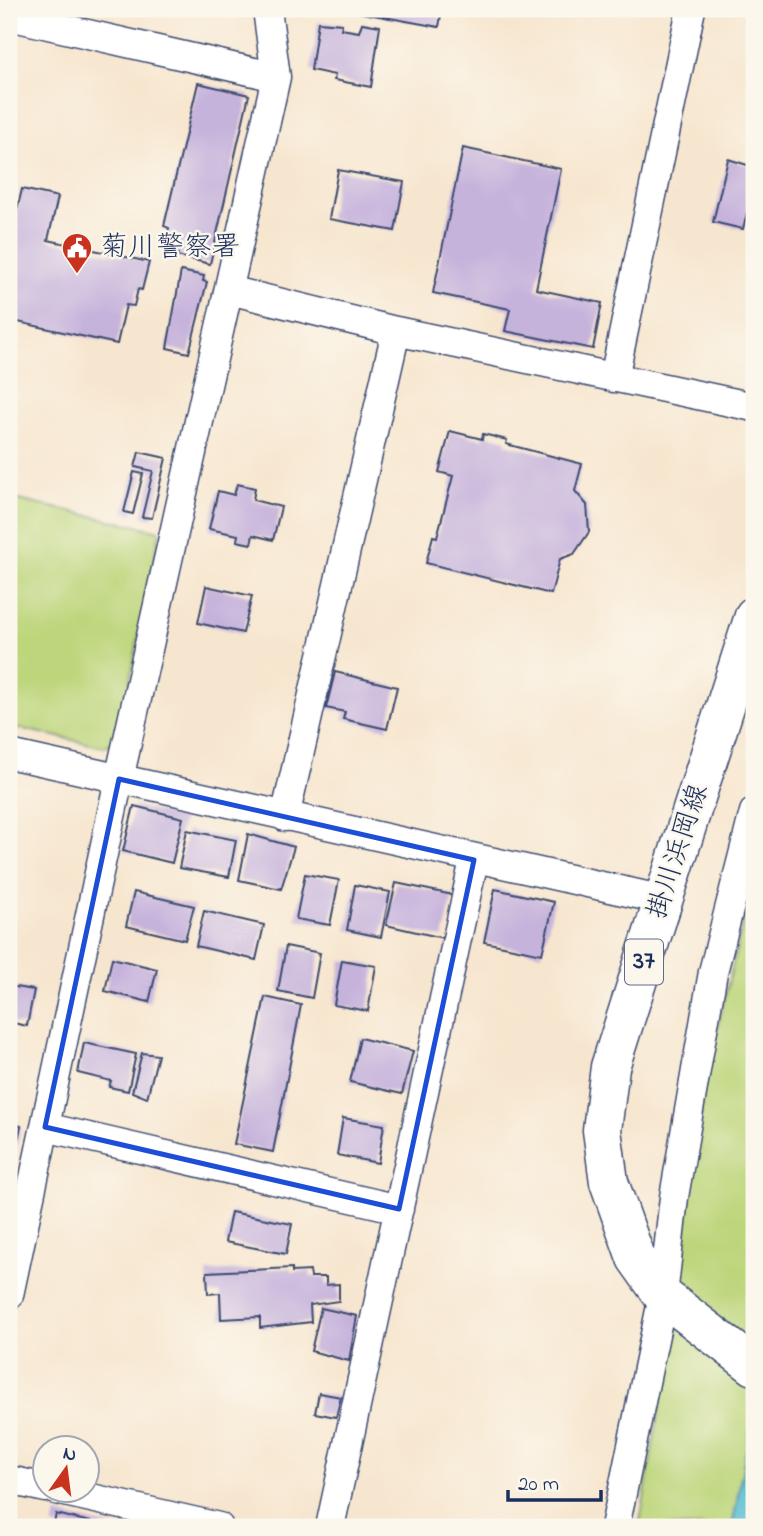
<svg xmlns="http://www.w3.org/2000/svg" width="763" height="1536" viewBox="0 0 763 1536" font-family="'Indie Flower','Klee One',sans-serif">
<rect width="100%" height="100%" fill="#fbf7ec"/>
<filter id="ink" filterUnits="userSpaceOnUse"><feTurbulence type="fractalNoise" baseFrequency=".0143" numOctaves="2"/><feDisplacementMap in="SourceGraphic" scale="14" xChannelSelector="R" yChannelSelector="G"/><feConvolveMatrix kernelMatrix="1 2 1 2 8 2 1 2 1" color-interpolation-filters="sRGB"/></filter>
<filter id="wash" filterUnits="userSpaceOnUse"><feTurbulence type="fractalNoise" baseFrequency=".00686" numOctaves="4" result="noise"/><feDisplacementMap in="SourceGraphic" scale="28" xChannelSelector="R" yChannelSelector="G"/><feGaussianBlur stdDeviation="1.57" result="paint"/><feColorMatrix in="noise" values="0 0 0 0 0 0 0 0 0 0 0 0 0 0 0 0 0 1.4 0 .05"/><feComposite in="paint" operator="in"/></filter>
<g filter="url(#wash)">
<rect width="100%" height="100%" fill="#f7e6cf"/>
<path fill="#bdd67b" stroke="#6c826c" stroke-width="2" d="M 9,498 L 160,531 L 118,740 L 104,747 L 9,726 Z
M 754,877 L 754,1527 L 639,1527 L 671,1343 L 705,1079 Z"/>
<path fill="#55bed2" stroke="#387698" stroke-width="2" d="M 754,1406 L 754,1527 L 732,1527 L 753,1413 Z"/>
<g id="blocks">
<path fill="#c6b3dc" d="M 341,9 L 442,9 L 439,27 Z
M 318,22 L 342,24 L 341,29 L 359,32 L 362,23 L 380,26 L 371,87 L 334,80 L 335,75 L 311,70 Z
M 198,83 L 249,95 L 210,264 L 177,256 L 178,252 L 167,249 L 168,243 L 165,243 L 169,228 L 164,226 Z
M 463,148 L 561,169 L 536,289 L 602,303 L 593,349 L 505,331 L 510,309 L 433,293 Z
M 728,159 L 754,167 L 754,183 L 743,229 L 713,222 Z
M 338,170 L 404,182 L 395,231 L 329,219 Z
M 22,189 L 58,197 L 48,240 L 149,262 L 142,290 L 138,289 L 134,306 L 126,305 L 117,344 L 9,320 L 9,231 L 12,232 Z
M 181,271 L 204,276 L 203,281 L 207,282 L 189,353 L 167,348 Z
M 450,431 L 482,439 L 483,434 L 507,440 L 506,444 L 582,464 L 575,491 L 587,505 L 589,532 L 574,554 L 560,559 L 551,594 L 426,563 L 433,536 L 437,537 L 453,476 L 439,472 Z
M 139,452 L 166,458 L 152,518 L 142,517 L 153,471 L 135,467 Z
M 134,472 L 143,474 L 133,514 L 124,512 Z
M 237,484 L 255,488 L 253,500 L 281,507 L 273,540 L 253,535 L 251,544 L 237,541 L 238,535 L 209,529 L 218,491 L 234,495 Z
M 206,586 L 252,596 L 243,633 L 198,623 Z
M 335,672 L 397,687 L 387,729 L 343,719 L 345,712 L 326,708 Z
M 134,806 L 183,818 L 172,863 L 123,851 Z
M 187,830 L 236,840 L 229,877 L 179,868 Z
M 248,834 L 294,847 L 281,889 L 239,880 Z
M 305,874 L 339,880 L 330,925 L 296,919 Z
M 396,883 L 453,895 L 443,938 L 386,925 Z
M 355,885 L 390,892 L 381,937 L 347,930 Z
M 495,889 L 554,902 L 542,954 L 484,942 Z
M 134,892 L 194,906 L 185,940 L 126,926 Z
M 204,911 L 264,925 L 256,960 L 196,946 Z
M 286,946 L 320,953 L 312,998 L 278,991 Z
M 112,958 L 157,969 L 149,1002 L 105,991 Z
M 342,960 L 376,966 L 368,1011 L 334,1005 Z
M 9,986 L 34,990 L 27,1026 L 9,1022 Z
M 265,997 L 301,1005 L 273,1152 L 234,1144 Z
M 360,1038 L 413,1051 L 402,1094 L 350,1082 Z
M 84,1043 L 136,1054 L 128,1091 L 109,1087 L 111,1081 L 78,1073 Z
M 142,1053 L 158,1055 L 147,1098 L 132,1092 Z
M 343,1118 L 384,1125 L 378,1163 L 337,1155 Z
M 9,1123 L 21,1126 L 11,1170 L 9,1170 Z
M 231,1212 L 292,1224 L 286,1254 L 225,1242 Z
M 292,1268 L 292,1272 L 310,1271 L 311,1277 L 326,1277 L 326,1285 L 339,1284 L 339,1301 L 310,1305 L 311,1322 L 260,1328 L 260,1317 L 221,1319 L 220,1293 L 208,1294 L 207,1272 Z
M 321,1308 L 357,1316 L 349,1361 L 311,1351 Z
M 319,1393 L 341,1397 L 336,1417 L 315,1413 Z
M 56,1514 L 108,1526 L 108,1527 L 53,1527 Z"/>
</g>
</g>
<g filter="url(#ink)">
<use href="#blocks" fill-opacity="0" stroke="#3c4a6f" stroke-width="2"/>
<g fill="none" stroke-linecap="round" stroke-linejoin="round">
<g stroke="#3c4a6f" stroke-width="31">
<path id="minor" d="M 9,16 L 276,77
M 229,290 L 396,331 L 754,407
M 614,378 L 691,9
M 9,754 L 664,900
M 285,817 L 396,331
M 45,1127 L 399,1209
M 9,1295 L 119,779 L 276,77 L 267,9
M 9,1480 L 46,1488
M 56,1490 L 219,1527
M 330,1527 L 474,860
M 615,1527 L 663,1296 L 674,1197 L 713,972 L 754,812"/>
</g>
<g stroke="#3c4a6f" stroke-width="41">
<path id="primary" d="M 754,616 L 610,1067 L 602,1130 L 609,1182 L 636,1258 L 663,1296 L 754,1366"/>
</g>
<use href="#minor" stroke="#fff" stroke-width="28"/>
<use href="#primary" stroke="#fff" stroke-width="38"/>
</g>
</g>
<path fill="none" stroke="#1d4ed8" stroke-width="5" stroke-linejoin="round" d="M 119,779 L 474,860 L 399,1209 L 45,1127 Z"/>
<defs>
<g id="civic-pin" transform="scale(1.575)"><path d="M0 17L-7.5 6A9.5 9.5 0 1 1 7.5 6Z" fill="#c8321e" stroke="#fbf7ec"/><path d="M-.6-6.5H3V-4.5H.6V-3L4-1V1h2V6H-6V1h2V-1L-.6-3ZM-1.2 2.5V6h2.4V2.5Z" fill="#fff"/></g>
</defs>
<g fill-rule="evenodd">
<use href="#civic-pin" x="77" y="248"/>
</g>
<g text-anchor="middle" dominant-baseline="central" stroke-width="5" stroke-linejoin="round" paint-order="stroke">
<rect fill="#fbf7ec" stroke="#5e6b89" stroke-width="2" x="625" y="939.5" width="38" height="45" rx="5"/>
<g font-size="26" font-weight="bold" fill="#1b2f5e">
<text x="644" y="962">37</text>
</g>
<g font-size="28" fill="#1b2f5e" stroke="#fbf7ec" text-anchor="start">
<text x="100" y="248">菊川警察署</text>
</g>
<g font-size="28" fill="#1b2f5e" stroke="#fbf7ec">
<text transform="translate(679 852) rotate(-72)">掛川浜岡線</text>
</g>
</g>
<rect width="763" height="1536" fill="none" stroke="#fbf7ec" stroke-width="35"/>
<g transform="translate(66 1469) rotate(14)"><circle r="33" fill="#fbf7ec" stroke="#a1a7b3" stroke-width="2"/>
<path d="M0-5L12 26L0 18L-12 26Z" fill="#c8321e"/>
<text y="-10" font-size="19" font-weight="bold" text-anchor="middle" fill="#1b2f5e">N</text>
</g>
<path d="M508 1490v10h93v-10" fill="none" stroke="#1b2f5e" stroke-width="3.5"/>
<text x="518" y="1490" font-size="21" fill="#1b2f5e" stroke="#fbf7ec" stroke-width="5" paint-order="stroke">20 m</text>
</svg>
